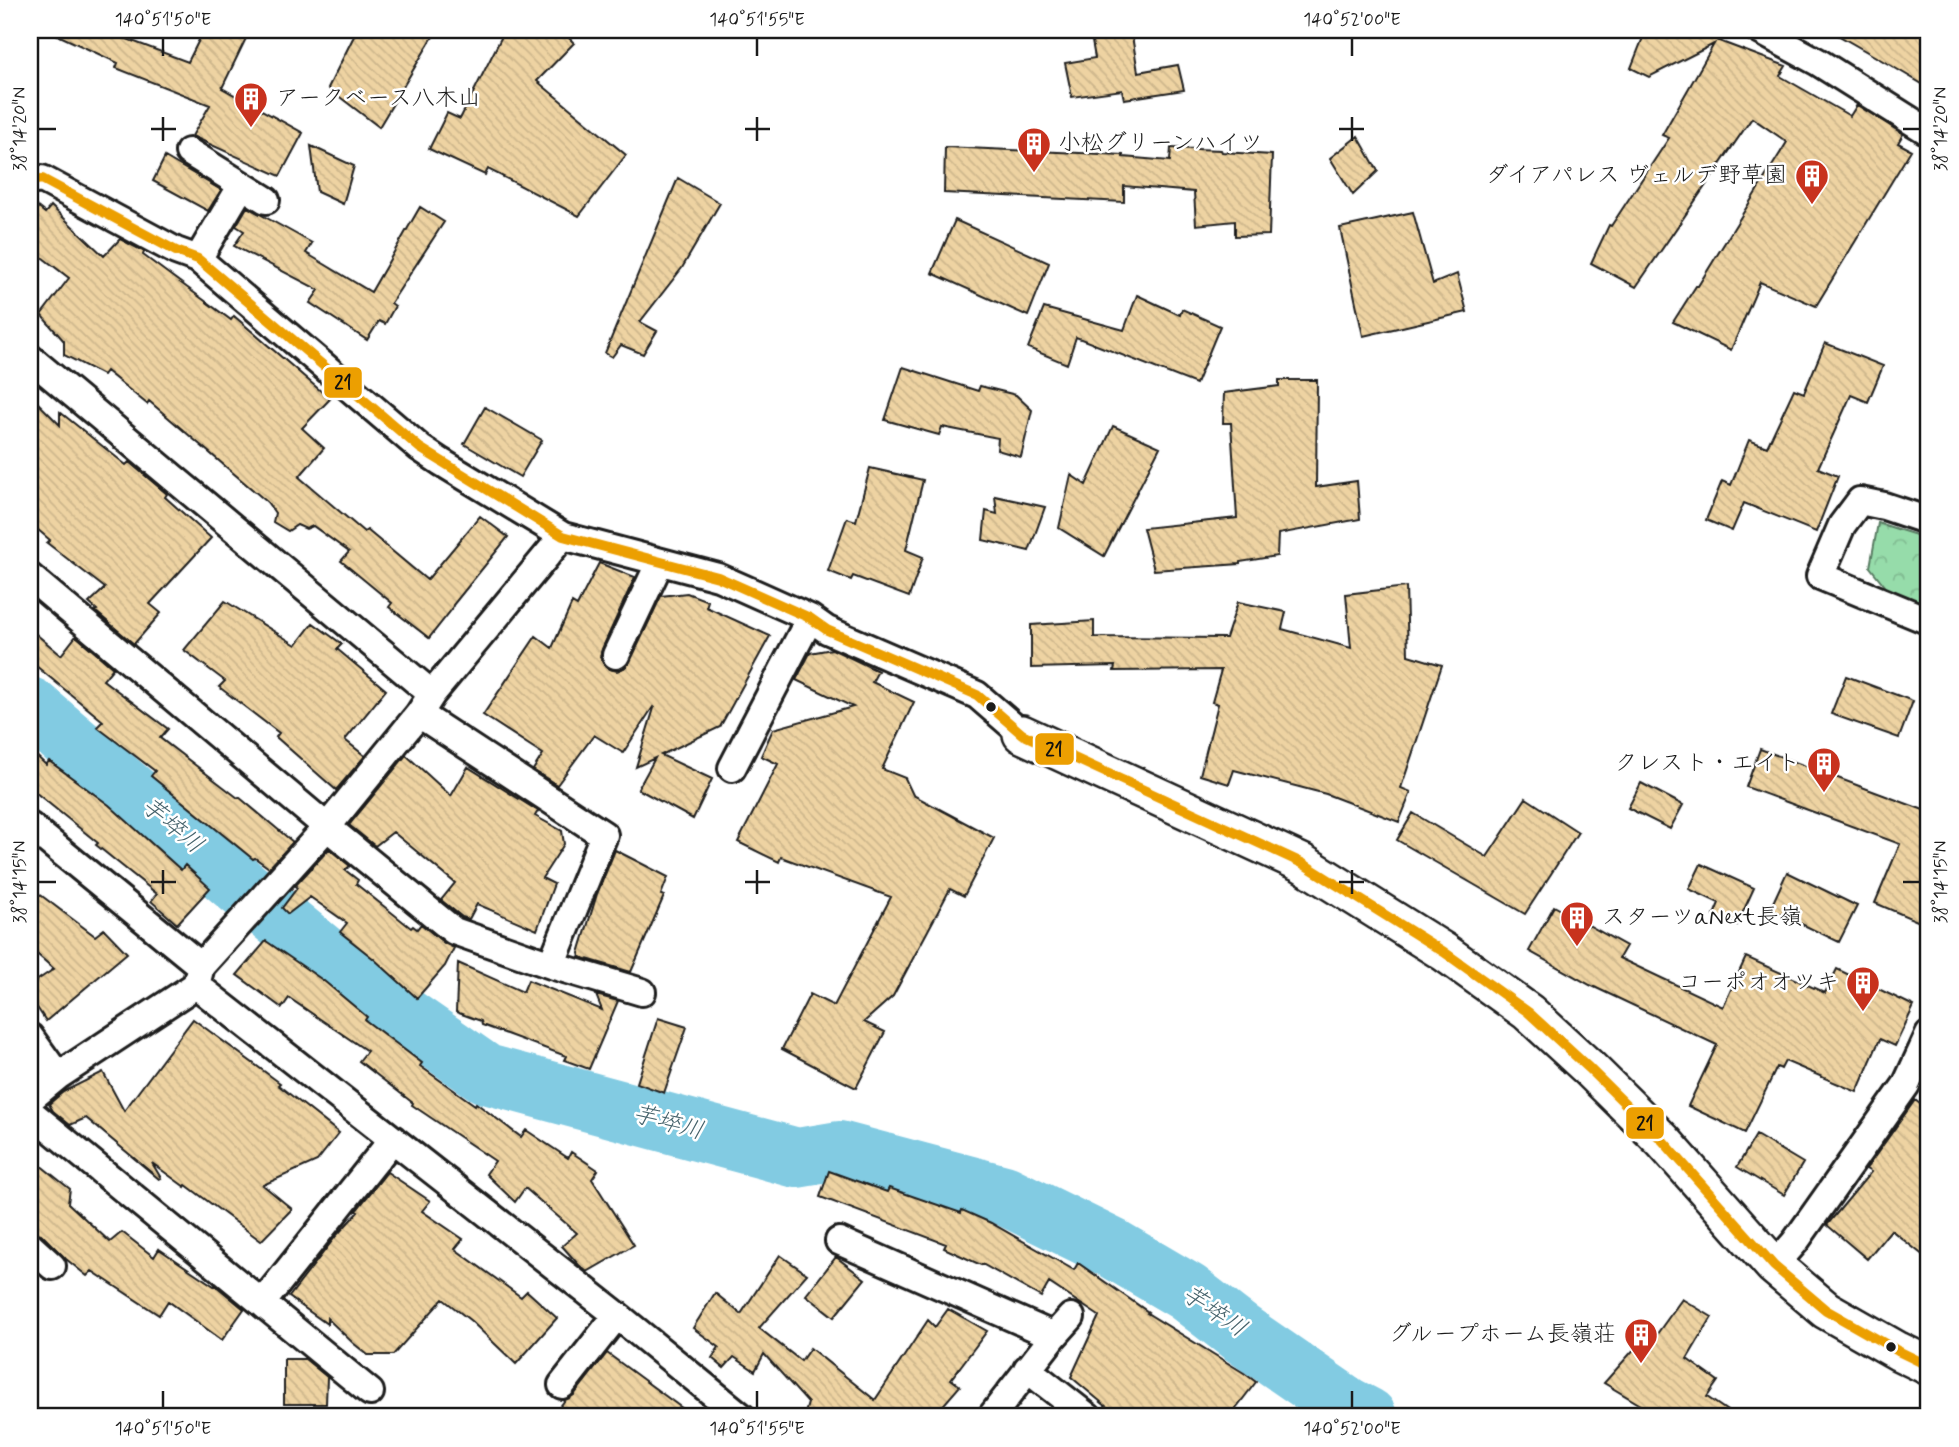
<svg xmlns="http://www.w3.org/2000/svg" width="1959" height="1447" viewBox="0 0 1959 1447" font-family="Mynerve,'Klee One',sans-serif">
<defs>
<pattern id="forest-crowns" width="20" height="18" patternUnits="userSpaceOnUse" patternTransform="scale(1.75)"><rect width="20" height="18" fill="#96dcaa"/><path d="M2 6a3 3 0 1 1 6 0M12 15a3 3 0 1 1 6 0" fill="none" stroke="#81bc92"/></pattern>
<pattern id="building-back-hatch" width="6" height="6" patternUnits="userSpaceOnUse" patternTransform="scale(1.75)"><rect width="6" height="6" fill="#eed3a2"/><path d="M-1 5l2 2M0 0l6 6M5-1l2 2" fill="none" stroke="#ccb58b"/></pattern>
</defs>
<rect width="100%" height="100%" fill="#fff"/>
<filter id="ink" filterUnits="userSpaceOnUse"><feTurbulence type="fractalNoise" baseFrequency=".0143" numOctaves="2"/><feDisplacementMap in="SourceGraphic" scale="14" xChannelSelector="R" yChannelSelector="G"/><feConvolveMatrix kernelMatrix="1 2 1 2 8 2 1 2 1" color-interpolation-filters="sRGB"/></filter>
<g filter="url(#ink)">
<path fill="url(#forest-crowns)" stroke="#597c63" stroke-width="2" d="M 1878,523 L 1929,539 L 1929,608 L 1889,591 L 1870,567 Z"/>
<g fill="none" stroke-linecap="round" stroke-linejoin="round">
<path stroke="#82cbe2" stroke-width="60" d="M 30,707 L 241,887 L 367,991 L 486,1074 L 797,1158 L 839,1151 L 1004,1195 L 1114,1249 L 1187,1292 L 1239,1332 L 1346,1406 L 1367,1417"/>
</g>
<path fill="url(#building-back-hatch)" stroke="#1c1c1c" stroke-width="2" d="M 47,30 L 103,30 L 188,62 L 204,30 L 250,30 L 222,88 L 303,133 L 280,176 L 192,136 L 210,105 L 116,68 L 118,63 Z
M 357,30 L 437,30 L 379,127 L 328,88 Z
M 505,30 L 561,30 L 574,43 L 537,81 L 626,155 L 579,216 L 488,169 L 485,175 L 429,149 L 447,113 L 460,119 Z
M 1090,30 L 1131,30 L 1138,72 L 1178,65 L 1184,90 L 1124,99 L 1122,90 L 1072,97 L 1065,63 L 1095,58 Z
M 1646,30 L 1741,30 L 1719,41 L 1786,66 L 1780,76 L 1850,116 L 1857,105 L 1903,134 L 1898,143 L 1911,150 L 1816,306 L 1760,282 L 1731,350 L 1673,322 L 1696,286 L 1698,286 L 1787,142 L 1752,118 L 1636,287 L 1591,263 L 1609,225 L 1611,226 L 1669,138 L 1662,135 L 1714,44 L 1649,77 L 1631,68 Z
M 1829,30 L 1929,30 L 1929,88 L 1890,65 Z
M 1358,136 L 1378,171 L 1353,195 L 1330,158 Z
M 311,146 L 354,166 L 343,204 L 317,192 Z
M 945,147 L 1123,155 L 1123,157 L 1170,161 L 1171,148 L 1221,150 L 1222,152 L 1272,155 L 1269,235 L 1235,236 L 1235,221 L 1196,225 L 1194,192 L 1124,186 L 1124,202 L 944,193 Z
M 165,157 L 221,190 L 208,211 L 153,181 Z
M 678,178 L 720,203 L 682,268 L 640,322 L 657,331 L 643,354 L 621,345 L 612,357 L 605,353 Z
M 30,201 L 45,213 L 51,206 L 104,256 L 120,239 L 143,251 L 144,252 L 143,255 L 231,320 L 234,316 L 330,399 L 302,428 L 324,448 L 299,477 L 364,532 L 367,530 L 427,580 L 480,516 L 508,537 L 453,605 L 452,609 L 429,638 L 389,607 L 392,603 L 341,561 L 349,552 L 313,526 L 306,529 L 297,525 L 288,531 L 273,522 L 275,513 L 267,502 L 149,401 L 147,404 L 106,371 L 103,375 L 64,355 L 64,341 L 41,315 L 69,278 L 30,248 Z
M 247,207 L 312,243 L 306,253 L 371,292 L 420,207 L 444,222 L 391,303 L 395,306 L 385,324 L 379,321 L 367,340 L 310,303 L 319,290 L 234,246 L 244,231 L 236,226 Z
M 1413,212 L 1433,284 L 1457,274 L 1467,312 L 1363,336 L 1340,228 Z
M 955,220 L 1049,263 L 1028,316 L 932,273 Z
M 1137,295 L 1180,315 L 1182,309 L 1220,326 L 1196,384 L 1076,337 L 1067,364 L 1028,348 L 1044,308 L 1124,330 Z
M 1825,343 L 1883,366 L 1868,402 L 1851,395 L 1818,468 L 1838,476 L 1816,532 L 1744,503 L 1732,531 L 1706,520 L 1722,481 L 1731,485 L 1749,440 L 1767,447 L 1794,389 L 1804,393 Z
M 903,367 L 978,391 L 980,386 L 1016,395 L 1032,410 L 1021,457 L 997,450 L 998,438 L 942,427 L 939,435 L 885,420 Z
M 1279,380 L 1317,380 L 1316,487 L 1357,481 L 1360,519 L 1278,534 L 1277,556 L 1240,562 L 1240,564 L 1154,570 L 1143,528 L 1237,518 L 1231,423 L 1223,423 L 1224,393 L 1279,386 Z
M 30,395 L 60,425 L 60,412 L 126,465 L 129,462 L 167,494 L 165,497 L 211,538 L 150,604 L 161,613 L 134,644 L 95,611 L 97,610 L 89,603 L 105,588 L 47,543 L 50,540 L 30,523 Z
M 485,407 L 542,440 L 520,477 L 464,444 Z
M 1113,426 L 1160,447 L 1104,556 L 1059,528 L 1071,475 L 1086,485 Z
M 870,468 L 923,480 L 906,550 L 923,557 L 909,597 L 853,576 L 851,580 L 828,571 L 847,518 L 856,521 Z
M 995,496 L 1045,507 L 1029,551 L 983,540 L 986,511 L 997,514 Z
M 599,563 L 635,577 L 602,649 L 600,657 L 603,663 L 610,669 L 617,671 L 624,668 L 630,662 L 661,596 L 687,593 L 708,601 L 706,607 L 770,636 L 720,727 L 661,755 L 712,779 L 693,819 L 638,789 L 655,758 L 636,767 L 654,708 L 653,707 L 623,753 L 594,735 L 557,785 L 533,770 L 543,754 L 483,715 L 536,636 L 552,648 L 572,603 L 577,606 Z
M 1406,587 L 1408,655 L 1442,665 L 1401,788 L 1411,792 L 1399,822 L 1326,794 L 1234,770 L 1229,784 L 1200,775 L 1218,704 L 1212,702 L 1221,670 L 1114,671 L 1115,666 L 1031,668 L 1031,625 L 1094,621 L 1094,637 L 1226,638 L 1238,602 L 1286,612 L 1282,629 L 1351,648 L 1346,594 Z
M 225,601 L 296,645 L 313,623 L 342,644 L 337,649 L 386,690 L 345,740 L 365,756 L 336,790 L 276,737 L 279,733 L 219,687 L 225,681 L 184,650 Z
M 30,629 L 61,655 L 76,636 L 113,668 L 103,680 L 168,729 L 160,738 L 238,798 L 239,797 L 293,842 L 269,868 L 255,858 L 253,859 L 151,776 L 155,771 L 97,727 L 103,721 L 30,661 Z
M 832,649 L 878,671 L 872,682 L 914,702 L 882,769 L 905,778 L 913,795 L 994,838 L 964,896 L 950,889 L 893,996 L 864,1022 L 885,1032 L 856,1088 L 782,1049 L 810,994 L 834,1006 L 891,897 L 781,857 L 779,862 L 738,842 L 778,764 L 761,756 L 773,729 L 853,707 L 796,680 L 810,653 Z
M 1846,676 L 1913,701 L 1899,738 L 1831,714 Z
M 1760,749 L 1929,812 L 1929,926 L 1875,903 L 1900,844 L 1746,787 Z
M 30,750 L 46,765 L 49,761 L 109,805 L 181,870 L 185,865 L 210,888 L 177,924 L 151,901 L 157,894 L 96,845 L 98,843 L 30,788 Z
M 406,755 L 451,796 L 468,767 L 538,811 L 535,816 L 562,831 L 564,844 L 542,878 L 554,884 L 537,930 L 477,904 L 469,919 L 462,917 L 441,900 L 455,883 L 393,832 L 375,846 L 349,825 Z
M 1641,783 L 1683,805 L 1670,829 L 1628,808 Z
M 1526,798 L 1578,832 L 1525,914 L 1397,840 L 1413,813 L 1487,857 Z
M 329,849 L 350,866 L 345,870 L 358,880 L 356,884 L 411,928 L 413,926 L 417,929 L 421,924 L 444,943 L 454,948 L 445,966 L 417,998 L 374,959 L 340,932 L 347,923 L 310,897 L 288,914 L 282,908 L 297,888 L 295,886 Z
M 615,850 L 668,877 L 661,895 L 664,896 L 631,972 L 580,957 L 579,953 L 597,894 Z
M 1701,864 L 1754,888 L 1737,925 L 1714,915 L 1719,903 L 1689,889 Z
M 1787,872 L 1857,906 L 1839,942 L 1770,909 Z
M 30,887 L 95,936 L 104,929 L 127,953 L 46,1021 L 30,997 L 30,985 L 54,969 L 30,948 Z
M 1554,906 L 1626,946 L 1619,958 L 1723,1007 L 1746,957 L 1825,993 L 1837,969 L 1914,1006 L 1895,1046 L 1880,1039 L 1857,1092 L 1785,1061 L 1781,1069 L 1777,1067 L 1745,1133 L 1688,1106 L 1717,1045 L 1590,985 L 1529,951 Z
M 266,941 L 324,981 L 367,1017 L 365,1020 L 422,1063 L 420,1066 L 475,1105 L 476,1103 L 521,1137 L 526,1130 L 568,1158 L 571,1152 L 598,1170 L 592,1179 L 634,1245 L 587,1272 L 579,1265 L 562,1246 L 577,1233 L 525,1188 L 515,1202 L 486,1174 L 495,1161 L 412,1105 L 413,1103 L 359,1061 L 367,1051 L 289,998 L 282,1008 L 237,975 Z
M 458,963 L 523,992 L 528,980 L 602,1010 L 596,995 L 618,1001 L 589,1069 L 564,1060 L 566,1056 L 482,1025 L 481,1021 L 456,1012 Z
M 658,1018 L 687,1027 L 664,1093 L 637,1083 Z
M 193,1019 L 280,1083 L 278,1085 L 339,1133 L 317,1161 L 263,1185 L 292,1209 L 261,1241 L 186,1185 L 185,1187 L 152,1163 L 161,1178 L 159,1179 L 86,1118 L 70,1125 L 53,1111 L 49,1104 L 63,1092 L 103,1072 L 124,1111 Z
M 1915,1100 L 1929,1111 L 1929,1260 L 1891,1230 L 1867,1259 L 1827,1225 L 1871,1172 L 1866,1169 Z
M 1756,1135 L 1803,1163 L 1784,1195 L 1737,1167 Z
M 30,1157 L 70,1189 L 68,1203 L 110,1242 L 122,1232 L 154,1257 L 159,1249 L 214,1286 L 215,1285 L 244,1309 L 222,1340 L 168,1301 L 159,1315 L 92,1271 L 87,1276 L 66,1259 L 41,1234 L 30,1231 Z
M 829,1171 L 887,1192 L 889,1188 L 961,1213 L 962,1210 L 991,1223 L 1074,1270 L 1078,1263 L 1148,1312 L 1147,1313 L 1244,1373 L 1256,1382 L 1229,1417 L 1119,1417 L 1071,1377 L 1099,1316 L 1049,1283 L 1041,1297 L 982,1264 L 981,1265 L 944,1248 L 946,1244 L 820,1197 Z
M 387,1172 L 430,1201 L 422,1211 L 463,1239 L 455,1249 L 521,1297 L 527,1291 L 557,1318 L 516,1364 L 471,1321 L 443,1299 L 393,1355 L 368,1355 L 353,1343 L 327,1318 L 327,1324 L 289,1297 L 336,1236 L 358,1212 L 356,1211 Z
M 780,1255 L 807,1274 L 759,1328 L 801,1361 L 810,1348 L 875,1400 L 928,1320 L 935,1327 L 948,1309 L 987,1331 L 951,1379 L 960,1386 L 933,1417 L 804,1417 L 808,1403 L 764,1354 L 755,1371 L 734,1357 L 724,1368 L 712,1358 L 719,1347 L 693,1328 L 715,1293 L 741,1314 Z
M 836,1257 L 865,1279 L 834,1317 L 806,1295 Z
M 1682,1299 L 1712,1317 L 1687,1359 L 1718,1381 L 1707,1397 L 1736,1417 L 1661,1417 L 1604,1383 L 1636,1347 L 1644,1352 Z
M 607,1353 L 694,1417 L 552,1417 L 565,1400 L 574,1395 Z
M 284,1359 L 305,1359 L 327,1377 L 326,1404 L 284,1404 Z"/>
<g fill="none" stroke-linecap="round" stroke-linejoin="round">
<g stroke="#1c1c1c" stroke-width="32">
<path id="street" d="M 1759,30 L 1818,62 L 1929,132
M 189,152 L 266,200
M 30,181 L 42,179 L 176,251 L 198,259 L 420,448 L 441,462 L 563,536 L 718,577 L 810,618 L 827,630 L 977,695 L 1022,734
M 198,259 L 242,185
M 30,358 L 432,694
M 1929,521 L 1884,506 L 1860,501 L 1842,525 L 1820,576 L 1929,621
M 30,577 L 327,827 L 454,931 L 551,965 L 642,992
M 616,655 L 660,562
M 419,714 L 604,835 L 551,965
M 732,768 L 810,618
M 30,826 L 201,966
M 196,985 L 617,1315 L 742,1417
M 30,1037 L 58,1076
M 30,1099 L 58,1076 L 196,985 L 201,966 L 327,827 L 419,714 L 432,694 L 563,536
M 30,1112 L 370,1392
M 839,1241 L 1054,1336
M 30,1246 L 52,1266
M 1774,1266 L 1795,1242 L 1906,1085 L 1929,1035
M 262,1303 L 393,1139
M 1027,1369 L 1088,1417
M 562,1385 L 617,1315
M 991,1417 L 1054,1336 L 1071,1317"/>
</g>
<g stroke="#1c1c1c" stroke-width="42">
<path id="secondary" d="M 1022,734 L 1302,863 L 1444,952 L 1528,1012 L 1589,1068 L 1663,1141 L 1774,1266 L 1826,1310 L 1898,1351 L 1929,1366"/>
</g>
<use href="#street" stroke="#fff" stroke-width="26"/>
<use href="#secondary" stroke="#fff" stroke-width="37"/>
<g stroke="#fff" stroke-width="16">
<path id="bus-1" d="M 30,181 L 42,179 L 176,251 L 198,259 L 420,448 L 563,536 L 718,577 L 810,618 L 827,630 L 977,695 L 1022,734 L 1302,863 L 1444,952 L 1528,1012 L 1589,1068 L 1663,1141 L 1774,1266 L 1826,1310 L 1898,1351 L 1929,1366"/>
</g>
<use href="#bus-1" stroke="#ec9f01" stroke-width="10"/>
</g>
</g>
<path fill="none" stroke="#1c1c1c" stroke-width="2.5" d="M 163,38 L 163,56M 757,38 L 757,56M 1352,38 L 1352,56M 163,117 L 163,141M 757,117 L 757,141M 1352,117 L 1352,141M 38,129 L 56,129M 151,129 L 176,129M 745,129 L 770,129M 1339,129 L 1364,129M 1903,129 L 1920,129M 163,870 L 163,894M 757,870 L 757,894M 1352,870 L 1352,894M 38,882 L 56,882M 151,882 L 176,882M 745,882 L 770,882M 1339,882 L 1364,882M 1903,882 L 1920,882M 163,1391 L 163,1408M 757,1391 L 757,1408M 1352,1391 L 1352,1408"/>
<defs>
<g id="building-pin" transform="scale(1.75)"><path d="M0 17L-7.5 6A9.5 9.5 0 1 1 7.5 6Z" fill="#c8321e" stroke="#fff"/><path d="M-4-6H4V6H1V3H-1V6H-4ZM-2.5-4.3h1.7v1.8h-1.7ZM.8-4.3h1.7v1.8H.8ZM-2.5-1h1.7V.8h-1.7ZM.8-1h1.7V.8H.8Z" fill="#fff"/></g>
</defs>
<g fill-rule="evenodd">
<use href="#building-pin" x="251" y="99"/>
<use href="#building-pin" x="1034" y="144"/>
<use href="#building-pin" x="1812" y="176"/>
<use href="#building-pin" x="1824" y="764"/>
<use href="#building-pin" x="1577" y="918"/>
<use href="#building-pin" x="1863" y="983"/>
<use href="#building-pin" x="1641" y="1335"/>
</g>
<g fill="#1c1c1c" stroke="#fff" stroke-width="2.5">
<circle cx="991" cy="707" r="6"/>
<circle cx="1891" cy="1347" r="6"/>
</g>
<g text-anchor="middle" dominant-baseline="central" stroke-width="5" stroke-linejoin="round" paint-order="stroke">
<g font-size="23" fill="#1c1c1c" stroke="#fff" text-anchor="end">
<text x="276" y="99" text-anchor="start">アークベース八木山</text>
<text x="1058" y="144" text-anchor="start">小松グリーンハイツ</text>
<text x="1787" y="176">ダイアパレス ヴェルデ野草園</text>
<text x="1800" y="764">クレスト・エイト</text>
<text x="1602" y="918" text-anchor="start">スターツαNext長嶺</text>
<text x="1839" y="983">コーポオオツキ</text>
<text x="1616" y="1335">グループホーム長嶺荘</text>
</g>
<g font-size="24" font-style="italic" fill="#45626b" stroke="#fff">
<text transform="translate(172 826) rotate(40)">芋埣川</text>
<text transform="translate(668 1123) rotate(15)">芋埣川</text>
<text transform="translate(1214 1312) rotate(34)">芋埣川</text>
</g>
</g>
<g stroke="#fff" stroke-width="2.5">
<rect x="323" y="366" width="40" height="33" rx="7" fill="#ec9f01"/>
<rect x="1034" y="732" width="41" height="34" rx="7" fill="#ec9f01"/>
<rect x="1625" y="1106" width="40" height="34" rx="7" fill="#ec9f01"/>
</g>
<g font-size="19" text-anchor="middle" font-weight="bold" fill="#111">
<text x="343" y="389">21</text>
<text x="1054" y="756">21</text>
<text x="1645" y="1130">21</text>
</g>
<rect width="1959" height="1447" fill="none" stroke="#fff" stroke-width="77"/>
<rect x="38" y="38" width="1882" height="1370" fill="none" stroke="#1c1c1c" stroke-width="2.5"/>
<g font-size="18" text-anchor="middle" fill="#1c1c1c">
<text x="163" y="25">140°51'50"E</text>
<text x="757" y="25">140°51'55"E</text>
<text x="1352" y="25">140°52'00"E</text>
<text transform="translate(19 129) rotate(-90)" y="6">38°14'20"N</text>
<text transform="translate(1940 129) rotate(-90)" y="6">38°14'20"N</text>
<text transform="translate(19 882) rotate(-90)" y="6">38°14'15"N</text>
<text transform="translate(1940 882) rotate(-90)" y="6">38°14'15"N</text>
<text x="163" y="1434">140°51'50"E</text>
<text x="757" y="1434">140°51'55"E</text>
<text x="1352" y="1434">140°52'00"E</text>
</g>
</svg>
